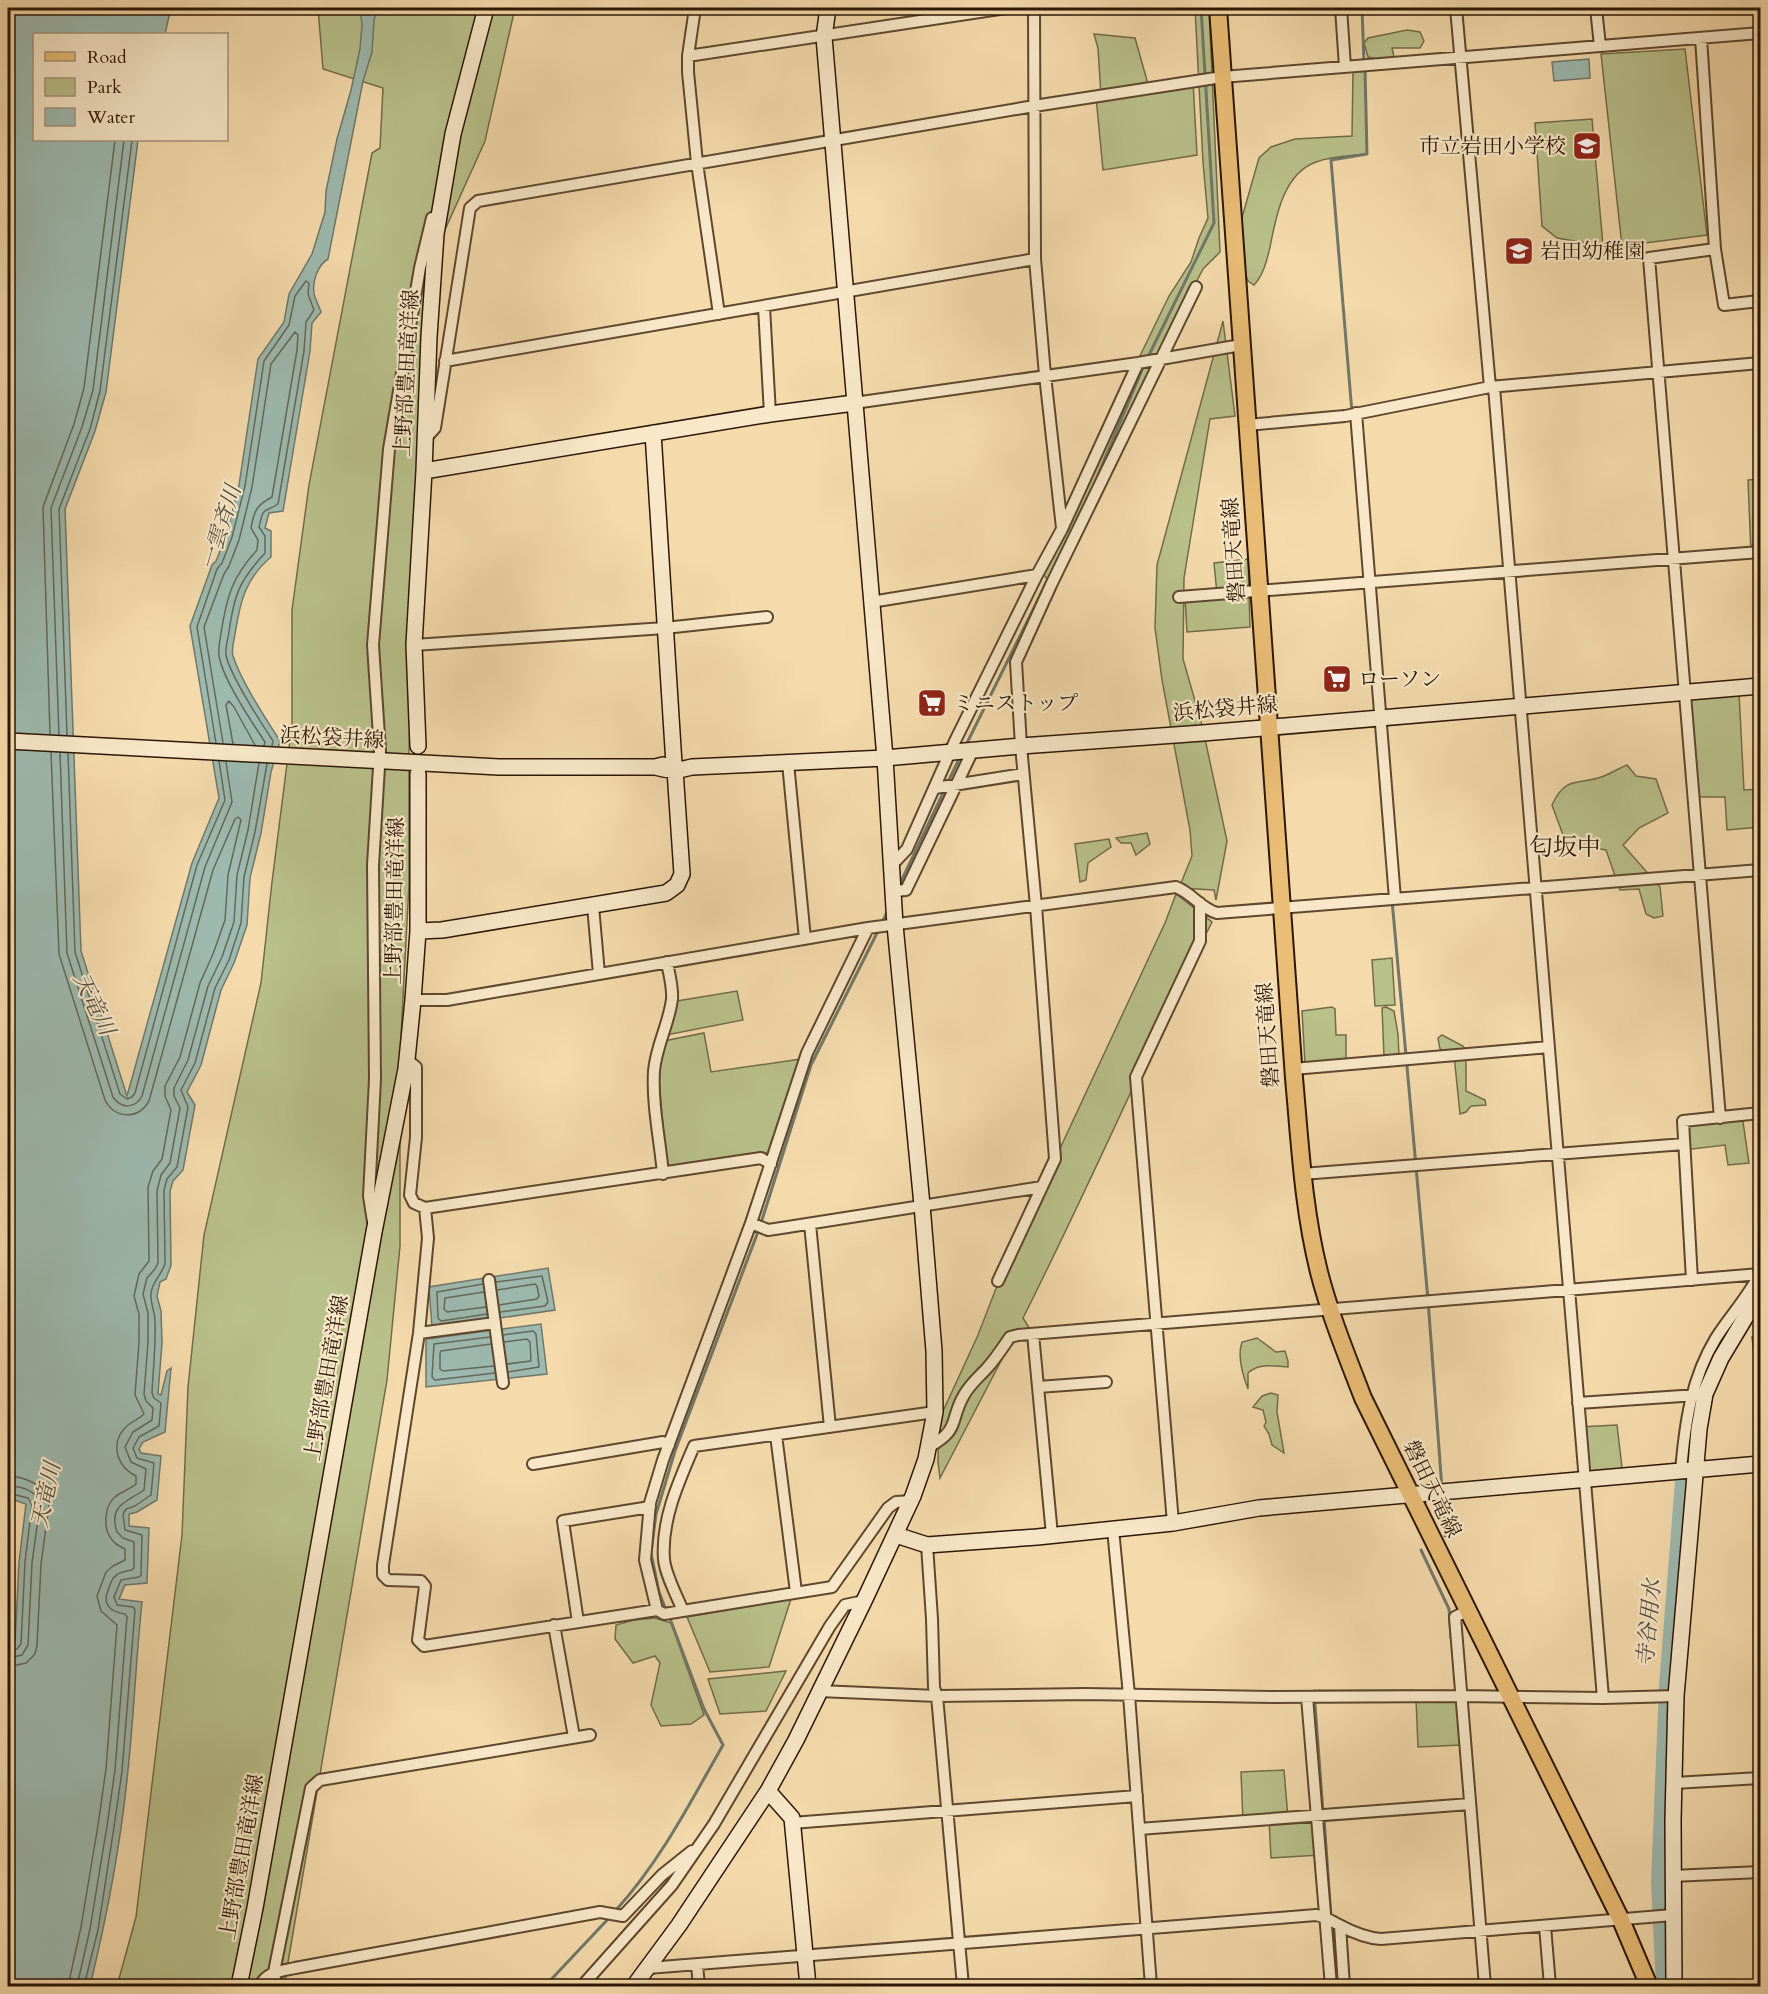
<svg xmlns="http://www.w3.org/2000/svg" width="1768" height="1994" viewBox="0 0 1768 1994" font-family="Cardo,'Noto Serif JP',serif">
<rect width="100%" height="100%" fill="#f5dbac"/>
<filter id="stains"><feTurbulence type="fractalNoise" baseFrequency=".00333" numOctaves="4"/><feColorMatrix values="0 0 0 0 .2 0 0 0 0 .09 0 0 0 0 .02 0 0 0 .5 -.17"/></filter>
<radialGradient id="worn" r=".72"><stop offset=".6" stop-color="#630" stop-opacity="0"/><stop offset="1" stop-color="#630" stop-opacity=".3"/></radialGradient>
<path fill="#b9c18b" stroke="#726c48" stroke-width="1.5" d="M 318,8 L 515,8 L 485,141 L 426,272 L 409,751 L 409,885 L 400,1054 L 400,1246 L 387,1380 L 284,1986 L 117,1986 L 136,1917 L 182,1535 L 188,1387 L 204,1235 L 261,983 L 272,882 L 292,724 L 292,610 L 309,485 L 372,153 L 380,148 L 383,88 L 323,69 Z
M 1195,8 L 1209,8 L 1220,252 L 1203,269 L 1104,462 L 1051,585 L 1040,569 L 1139,358 L 1169,296 L 1191,262 L 1199,238 L 1208,218 L 1203,162 Z
M 1407,30 L 1420,32 L 1424,41 L 1420,48 L 1392,48 L 1394,57 L 1377,59 L 1368,57 L 1364,43 L 1368,38 Z
M 1094,34 L 1135,38 L 1148,84 L 1193,82 L 1197,155 L 1103,170 L 1096,97 L 1101,96 L 1098,48 Z
M 1685,49 L 1707,235 L 1622,246 L 1601,54 Z
M 1365,71 L 1367,154 C 1350,156 1332,156 1316,162 C 1283,174 1276,217 1270,247 C 1267,260 1263,276 1254,285 L 1248,281 L 1242,266 L 1239,228 L 1259,158 L 1271,147 L 1295,139 L 1352,136 L 1353,72 Z
M 1592,119 L 1603,246 L 1557,238 L 1542,226 L 1535,123 Z
M 1223,321 L 1235,416 L 1210,419 L 1184,578 L 1183,659 L 1202,725 L 1227,841 L 1216,900 L 1214,890 L 1179,888 L 1192,856 L 1190,830 L 1162,680 L 1155,628 L 1157,565 Z
M 1760,479 L 1760,552 L 1751,553 L 1748,480 Z
M 1248,559 L 1250,627 L 1187,632 L 1185,597 L 1217,594 L 1214,563 Z
M 1685,692 L 1739,693 L 1744,790 L 1760,789 L 1760,827 L 1727,830 L 1725,797 L 1694,797 Z
M 1627,765 L 1636,776 L 1656,779 L 1668,813 L 1639,828 L 1623,845 L 1660,887 L 1663,916 L 1654,918 L 1646,914 L 1639,889 L 1620,890 L 1606,850 L 1566,843 L 1552,805 C 1566,774 1579,786 1604,776 C 1612,773 1619,768 1627,765 Z
M 1147,833 L 1150,844 L 1136,855 L 1131,843 L 1121,843 L 1116,838 Z
M 1109,839 L 1111,847 L 1088,863 L 1086,880 L 1080,882 L 1075,844 Z
M 1176,894 L 1212,922 C 1147,1053 1089,1187 1023,1318 L 1033,1334 L 1014,1336 L 940,1478 L 938,1462 L 939,1420 L 978,1335 L 1002,1273 L 1165,923 Z
M 1392,958 L 1395,1005 L 1375,1006 L 1372,960 Z
M 737,991 L 743,1020 L 666,1035 L 677,1001 Z
M 1332,1007 L 1335,1009 L 1336,1035 L 1346,1035 L 1346,1060 L 1305,1064 L 1302,1011 Z
M 1386,1007 L 1394,1011 L 1398,1034 L 1399,1056 L 1384,1057 L 1382,1008 Z
M 704,1033 L 711,1072 L 801,1059 L 773,1149 L 767,1153 L 667,1169 L 658,1071 L 664,1041 Z
M 1442,1035 L 1463,1046 L 1466,1051 L 1466,1091 L 1485,1100 L 1486,1105 L 1471,1106 L 1466,1112 L 1460,1114 L 1454,1055 L 1440,1049 L 1438,1038 Z
M 1742,1115 L 1749,1163 L 1728,1165 L 1725,1145 L 1684,1150 L 1683,1121 Z
M 1760,1336 L 1760,1407 L 1752,1337 Z
M 1257,1338 L 1276,1352 L 1285,1351 L 1288,1361 L 1288,1367 C 1274,1366 1259,1363 1248,1373 L 1248,1389 C 1243,1376 1237,1356 1242,1342 Z
M 1271,1393 L 1278,1395 L 1277,1412 L 1284,1453 L 1272,1445 L 1269,1434 L 1264,1426 L 1266,1422 L 1263,1410 L 1253,1407 L 1262,1396 Z
M 1617,1425 L 1623,1476 L 1583,1479 L 1579,1427 Z
M 791,1599 L 769,1667 L 710,1672 L 687,1617 Z
M 655,1618 L 671,1623 L 704,1715 L 691,1724 L 661,1726 L 651,1705 L 660,1663 L 655,1656 L 633,1663 L 615,1639 L 616,1625 L 634,1620 Z
M 786,1671 L 766,1711 L 720,1714 L 708,1679 Z
M 1416,1699 L 1459,1700 L 1461,1745 L 1418,1747 Z
M 1284,1770 L 1288,1818 L 1317,1816 L 1320,1855 L 1271,1858 L 1269,1820 L 1243,1822 L 1241,1772 Z"/>
<path fill="#9dbab0" stroke="#70786b" stroke-width="1.5" d="M 8,8 L 171,8 L 165,34 L 34,34 L 34,140 L 138,140 L 106,392 L 95,431 L 65,509 L 81,951 L 127,1096 L 192,863 L 219,798 L 190,626 L 212,565 L 216,561 L 226,536 L 239,485 L 258,359 L 284,322 L 289,294 L 312,254 L 325,212 L 326,191 L 337,139 L 351,90 L 360,49 L 362,25 L 360,8 L 378,8 L 374,20 L 372,52 L 363,81 L 328,259 C 318,265 312,281 314,293 C 315,299 319,306 321,312 L 312,323 L 310,351 L 283,511 L 269,513 L 265,528 L 271,531 L 271,557 C 245,579 240,602 235,634 C 234,641 231,649 233,656 C 242,683 265,717 280,741 L 271,772 L 261,833 L 250,878 L 247,925 L 234,963 L 221,990 L 201,1065 L 187,1092 L 195,1105 L 183,1170 L 173,1181 L 170,1191 L 171,1265 L 166,1279 L 160,1282 L 157,1296 L 161,1311 L 162,1343 L 158,1394 L 161,1395 L 167,1371 L 171,1368 L 165,1432 L 143,1442 L 139,1449 L 141,1453 L 161,1456 L 157,1500 L 137,1512 L 129,1514 L 129,1526 L 149,1528 L 147,1583 L 125,1585 L 119,1599 L 142,1602 C 136,1658 134,1714 128,1770 C 121,1843 107,1916 90,1986 L 8,1986 L 8,1645 L 15,1643 L 19,1562 L 26,1504 L 8,1498 Z
M 1589,59 L 1590,78 L 1554,81 L 1552,62 Z
M 548,1268 L 555,1310 L 432,1328 L 429,1287 Z
M 541,1324 L 547,1374 L 426,1387 L 426,1339 Z"/>
<g fill="none" stroke-linecap="round" stroke-linejoin="round">
<path stroke="#64685a" stroke-width="1.5" d="M 50,734 L 43,507 L 74,424 L 84,388 L 115,140
M 59,735 L 51,508 L 82,427 L 93,390 L 124,140
M 67,735 L 59,509 L 90,429 L 100,391 L 132,140
M 216,743 L 197,627 L 217,569 L 222,563 L 232,537 L 245,486 L 264,361 L 289,325 L 295,296 L 306,281 L 309,283 L 308,294 L 314,310 L 306,322 L 304,351 L 278,504 C 264,514 264,504 259,527 L 265,536 L 265,553 C 239,581 234,595 229,632 C 228,639 225,648 226,655 C 230,676 260,721 273,741 L 272,746
M 223,743 L 204,627 L 224,574 L 229,566 L 239,540 L 252,487 L 271,364 L 295,332 L 298,335 L 297,350 L 272,497 C 257,505 254,510 251,528 L 258,540 L 257,550 C 232,577 227,596 221,633 C 220,640 218,649 219,656 C 223,679 251,721 265,742 L 264,746
M 233,744 L 226,705 L 229,701 L 234,707 L 255,745
M 51,752 L 59,954 L 105,1100 C 115,1119 138,1120 149,1101 L 213,870 L 235,819 L 238,817 L 241,820 L 228,875 L 225,920 L 213,954 L 200,983 L 180,1057 L 165,1086 L 165,1096 L 171,1110 L 162,1159 L 153,1171 L 148,1187 L 149,1261 L 139,1274 L 134,1296 L 139,1314 L 139,1342 L 135,1395 L 144,1414 C 139,1419 133,1421 128,1425 C 109,1441 116,1466 136,1476 L 136,1484 C 129,1490 122,1491 115,1497 C 105,1505 103,1526 110,1537 C 113,1543 119,1546 125,1549 L 125,1560 L 113,1566 L 106,1572 L 97,1596 L 101,1611 L 117,1625 L 106,1769 L 98,1825 L 81,1927 L 68,1986
M 60,753 L 67,953 L 113,1097 C 121,1109 135,1109 142,1096 L 205,867 L 232,802 L 226,762
M 68,753 L 75,952 L 120,1094 L 127,1099 L 132,1097 L 135,1093 L 197,865 L 225,800 L 219,761
M 496,1282 L 542,1276 L 548,1302 L 545,1306 L 500,1312
M 483,1284 L 437,1292 L 438,1318 L 441,1321 L 487,1314
M 497,1290 L 535,1284 L 537,1286 L 539,1296 L 537,1299 L 499,1305
M 484,1292 L 445,1298 L 444,1309 L 447,1312 L 486,1307
M 503,1335 L 533,1331 L 536,1334 L 539,1367 L 508,1372
M 490,1337 L 434,1344 L 432,1377 L 435,1380 L 495,1373
M 504,1342 L 527,1339 L 530,1342 L 531,1361 L 507,1364
M 491,1344 L 441,1351 L 440,1353 L 440,1369 L 443,1371 L 494,1366
M 8,1476 C 26,1477 46,1485 49,1505 L 41,1564 L 37,1645 L 35,1654 L 26,1663 L 8,1667
M 8,1486 C 21,1486 37,1490 40,1505 L 32,1563 L 28,1645 L 22,1655 L 8,1658
M 8,1493 L 28,1498 L 32,1505 L 25,1562 L 21,1644 L 17,1649 L 8,1650
M 77,1986 L 90,1929 L 107,1826 L 115,1770 L 127,1617 L 125,1614 C 114,1612 106,1609 106,1597 C 111,1579 113,1572 132,1570 L 134,1568 L 134,1542 L 123,1538 L 117,1532 C 108,1505 127,1502 144,1490 L 146,1469 L 131,1462 L 125,1447 L 133,1432 L 152,1420 L 153,1408 L 146,1401 L 144,1394 L 148,1342 L 148,1313 L 143,1294 L 147,1278 L 155,1269 L 158,1263 L 157,1191 L 161,1175 L 170,1163 L 180,1108 L 174,1096 L 174,1088 L 188,1060 L 208,986 L 222,957 L 234,922 L 237,875 L 248,830 L 259,763
M 84,1986 L 98,1930 L 114,1827 L 122,1771 L 135,1610 L 133,1607 L 117,1605 L 114,1597 L 121,1580 L 139,1577 L 141,1575 L 142,1535 L 125,1530 L 123,1514 L 126,1509 L 135,1506 L 151,1495 L 154,1463 L 137,1458 L 133,1448 L 139,1437 L 159,1426 L 161,1403 L 154,1398 L 152,1393 C 153,1369 156,1346 155,1321 C 155,1312 150,1302 151,1293 C 153,1280 161,1276 165,1264 L 164,1190 L 167,1179 L 177,1167 L 188,1107 L 181,1090 L 195,1063 L 215,988 L 229,960 L 241,923 L 244,877 L 255,832 L 267,764"/>
<path stroke="#70786b" stroke-width="3" d="M 1362,8 L 1364,63
M 1147,359 L 1214,223 L 1201,8
M 1352,413 L 1331,160 L 1367,154 L 1365,69
M 1096,480 L 1144,365
M 965,747 L 1070,535
M 948,782 L 961,755
M 898,888 L 944,791
M 1392,900 L 1428,1300 L 1442,1489
M 882,923 L 888,910
M 761,1223 L 811,1065 L 879,929
M 1443,1498 L 1445,1536
M 1421,1550 L 1449,1609 L 1451,1638
M 666,1610 L 659,1592 L 651,1553 L 656,1514 L 675,1451 L 759,1229
M 1323,1812 L 1314,1691 L 1414,1691
M 1324,1818 L 1331,1917
M 616,1910 C 660,1862 691,1801 723,1745 L 704,1709 L 669,1616
M 1332,1926 L 1338,1976
M 545,1986 L 609,1918"/>
<path stroke="#9dbab0" stroke-width="18" d="M 1697,1396 L 1712,1359 L 1743,1309
M 1665,1986 L 1660,1882 L 1668,1686 L 1686,1455"/>
<g stroke="#5e472e" stroke-width="14">
<path id="street" d="M 695,8 L 688,56 L 688,72 L 697,163 L 719,314
M 1034,8 L 1035,259 L 1045,375 L 1062,528
M 1341,8 L 1345,67
M 1456,8 L 1490,387
M 1596,8 L 1600,46
M 1701,38 L 1715,249 L 1649,258 L 1720,1118
M 688,56 L 1006,8
M 1715,249 L 1724,305 L 1759,301 L 1760,315
M 764,307 L 770,414
M 445,361 L 1035,259
M 1494,387 L 1603,1698
M 854,403 L 1138,363 L 1241,345
M 1356,413 L 1395,899
M 1247,425 L 1345,416 L 1490,387 L 1760,363
M 425,439 L 435,428 L 470,208 L 478,201 L 1034,106 L 1222,77 L 1760,33
M 1179,597 L 1760,552
M 871,602 L 1037,575
M 414,645 L 665,628 L 767,617
M 788,763 L 805,939
M 935,788 L 1023,774
M 891,866 L 907,849 L 955,741 L 1037,575 L 1062,529 L 1138,363
M 893,891 L 906,890 L 973,750
M 593,906 L 599,974
M 413,1000 L 447,1000 L 868,928 L 1176,887 C 1192,893 1200,908 1217,913 L 1760,870
M 406,1059 L 416,1067 L 416,1137 L 410,1195 L 414,1203 L 425,1208 L 761,1158 L 771,1164
M 1293,1069 L 1549,1047
M 663,1174 C 660,1140 652,1105 654,1071 C 656,1046 669,1024 672,999 C 673,987 669,974 667,962
M 1302,1174 L 1684,1144
M 425,1208 L 428,1238 L 419,1333 L 383,1565 L 383,1575 L 388,1580 L 421,1581 L 425,1586 L 418,1640 L 424,1646 L 657,1610 L 664,1614 L 832,1587 L 888,1508 L 896,1502 L 911,1501
M 373,1222 L 369,1196 L 375,1079 L 373,865 L 380,751 L 373,645 L 389,449 L 420,268 L 432,218
M 751,1223 L 768,1230 L 775,1229 L 1042,1187
M 810,1224 L 830,1427
M 489,1280 L 503,1383
M 1692,1280 L 1683,1121 L 1760,1113
M 998,1281 L 1055,1159 L 1036,906 L 1021,746 L 1016,662 L 1051,585 L 1196,287
M 419,1333 L 495,1323
M 1033,1334 L 1052,1535
M 1038,1387 L 1106,1382
M 1578,1403 L 1697,1395
M 776,1435 L 796,1592
M 929,1447 C 961,1429 949,1421 964,1395 C 970,1384 980,1376 988,1367 C 996,1358 1003,1347 1010,1337 L 1018,1335 L 1760,1274
M 533,1464 L 663,1442 L 669,1445
M 1681,1471 C 1685,1424 1691,1379 1716,1338 C 1730,1316 1749,1296 1760,1273
M 1173,1523 L 1136,1077 L 1200,941 L 1200,903
M 1113,1529 L 1129,1695 L 1151,1986
M 927,1545 L 932,1619 L 934,1688 L 937,1696 L 963,1986
M 657,1610 L 645,1560 L 650,1503 L 663,1460 L 751,1223 L 807,1053 L 868,928
M 683,1611 C 677,1596 665,1574 664,1559 C 661,1520 679,1481 694,1446 L 935,1412
M 1467,1611 L 1455,1617 L 1485,1986
M 578,1622 L 563,1521 L 650,1507
M 554,1625 L 574,1737
M 819,1691 L 937,1696 L 1085,1694 L 1272,1697 L 1461,1696 L 1603,1698 L 1676,1696
M 1307,1697 L 1331,1986
M 1674,1783 L 1760,1778
M 792,1823 L 1137,1796
M 1139,1829 L 1470,1804
M 1672,1876 L 1760,1872
M 1340,1926 L 1344,1986
M 1545,1926 L 1550,1986
M 697,1965 L 699,1986
M 648,1968 L 1316,1915 C 1326,1917 1331,1921 1339,1925 C 1352,1932 1366,1938 1381,1939 L 1673,1915
M 260,1986 C 266,1972 281,1971 295,1968 L 600,1912 L 623,1916 L 662,1875 L 692,1851
M 276,1986 L 274,1972 L 311,1788 L 320,1780 L 590,1735
M 582,1986 L 672,1885 L 714,1824 L 830,1626 L 845,1605 L 864,1601
M 1125,1986 L 1151,1984"/>
</g>
<g stroke="#2c1604" stroke-width="18">
<path id="secondary" d="M 653,433 L 674,764
M 424,471 L 770,414 L 854,403
M 8,741 L 499,767 L 655,767 L 663,765
M 418,746 L 414,645 L 424,471 L 429,337 L 436,234 L 453,134 L 486,8
M 655,767 C 668,771 679,771 692,767 L 885,758 L 1021,746 L 1203,733 L 1760,686
M 418,931 L 442,930 L 666,893 L 677,885 L 682,874 L 675,770
M 896,1535 L 927,1545 L 1037,1537 L 1173,1523 L 1259,1508 L 1760,1464
M 768,1791 L 792,1818 L 808,1986
M 239,1986 L 255,1908 L 374,1232 L 406,1069 L 413,1000 L 418,931 L 418,774
M 634,1986 L 679,1925 L 768,1791 L 796,1740 L 864,1601 L 913,1496 L 926,1459 L 935,1412 L 934,1351 L 922,1205 L 895,925 L 885,758 L 824,37 L 828,8
M 1674,1986 L 1673,1820 L 1676,1696 L 1699,1429 L 1705,1394 L 1721,1358 L 1760,1293"/>
</g>
<g stroke="#2c1604" stroke-width="20">
<path id="primary" d="M 1218,8 L 1294,1078 C 1300,1143 1303,1208 1319,1272 C 1330,1315 1347,1356 1363,1398 L 1621,1920 L 1649,1986"/>
</g>
<use href="#street" stroke="#f8e8c9" stroke-width="10"/>
<use href="#secondary" stroke="#f8e8c9" stroke-width="15"/>
<use href="#primary" stroke="#eabe76" stroke-width="16"/>
</g>
<defs>
<g id="school-square" transform="scale(1.5)"><rect x="-9" y="-9" width="18" height="18" rx="4" fill="#8f2418" stroke="#f8e8c9"/><path d="M0-5L7-2L0 1L-7-2ZM-4 1L0 2.5L4 1V4Q0 6-4 4Z" fill="#fff"/></g>
<g id="supermarket-square" transform="scale(1.5)"><rect x="-9" y="-9" width="18" height="18" rx="4" fill="#8f2418" stroke="#f8e8c9"/><path d="M-6-5.5h2.5l.6 2H6L4.5 2H-2.5L-4.4-4H-6ZM-1.5 3.2a1.3 1.3 0 1 0 .1 0ZM3 3.2a1.3 1.3 0 1 0 .1 0Z" fill="#fff"/></g>
</defs>
<g fill-rule="evenodd">
<use href="#school-square" x="1587" y="146"/>
<use href="#school-square" x="1519" y="251"/>
<use href="#supermarket-square" x="1337" y="679"/>
<use href="#supermarket-square" x="932" y="703"/>
</g>
<g text-anchor="middle" dominant-baseline="central" stroke-width="4.5" stroke-linejoin="round" paint-order="stroke">
<g font-size="21" fill="#2c1604" stroke="#f8e8c9" text-anchor="start">
<text x="1566" y="146" text-anchor="end">市立岩田小学校</text>
<text x="1540" y="251">岩田幼稚園</text>
<text x="1358" y="679">ローソン</text>
<text x="953" y="703">ミニストップ</text>
</g>
<g font-size="21" fill="#2c1604" stroke="#f8e8c9">
<text transform="translate(407 373) rotate(-87)">上野部豊田竜洋線</text>
<text transform="translate(1234 550) rotate(-94)">磐田天竜線</text>
<text transform="translate(1225 709) rotate(-5)">浜松袋井線</text>
<text transform="translate(332 738) rotate(3)">浜松袋井線</text>
<text transform="translate(395 901) rotate(-89)">上野部豊田竜洋線</text>
<text transform="translate(1268 1035) rotate(-94)">磐田天竜線</text>
<text transform="translate(327 1378) rotate(-80)">上野部豊田竜洋線</text>
<text transform="translate(1432 1489) rotate(64)">磐田天竜線</text>
<text transform="translate(242 1857) rotate(-80)">上野部豊田竜洋線</text>
</g>
<g font-size="22" font-style="italic" fill="#544f40" stroke="#f8e8c9">
<text transform="translate(221 528) rotate(-73)">一雲斉川</text>
<text transform="translate(94 1004) rotate(64)">天竜川</text>
<text transform="translate(46 1495) rotate(-78)">天竜川</text>
<text transform="translate(1649 1623) rotate(-85)">寺谷用水</text>
</g>
<g font-size="24" fill="#2c1604" stroke="#f8e8c9">
<text x="1565" y="847">匂坂中</text>
</g>
</g>
<rect width="1768" height="1994" fill="none" stroke="#f5dbac" stroke-width="30"/>
<rect x="9" y="9" width="1750" height="1976" fill="none" stroke="#2c1604" stroke-width="3"/>
<rect x="15" y="15" width="1738" height="1964" fill="none" stroke="#2c1604" stroke-width="1.5"/>
<rect x="33" y="33" width="195" height="108" fill="#f8e8c9" stroke="#a6947a" stroke-width="1.5"/>
<rect x="45" y="52" width="30" height="9" fill="#eabe76" stroke="#a6947a" stroke-width="1.5"/>
<text x="87" y="63" font-size="18" fill="#2c1604">Road</text>
<rect x="45" y="78" width="30" height="18" fill="#b9c18b" stroke="#a6947a" stroke-width="1.5"/>
<text x="87" y="93" font-size="18" fill="#2c1604">Park</text>
<rect x="45" y="108" width="30" height="18" fill="#9dbab0" stroke="#a6947a" stroke-width="1.5"/>
<text x="87" y="123" font-size="18" fill="#2c1604">Water</text>
<rect width="100%" height="100%" filter="url(#stains)"/>
<rect width="100%" height="100%" fill="url(#worn)"/>
</svg>
